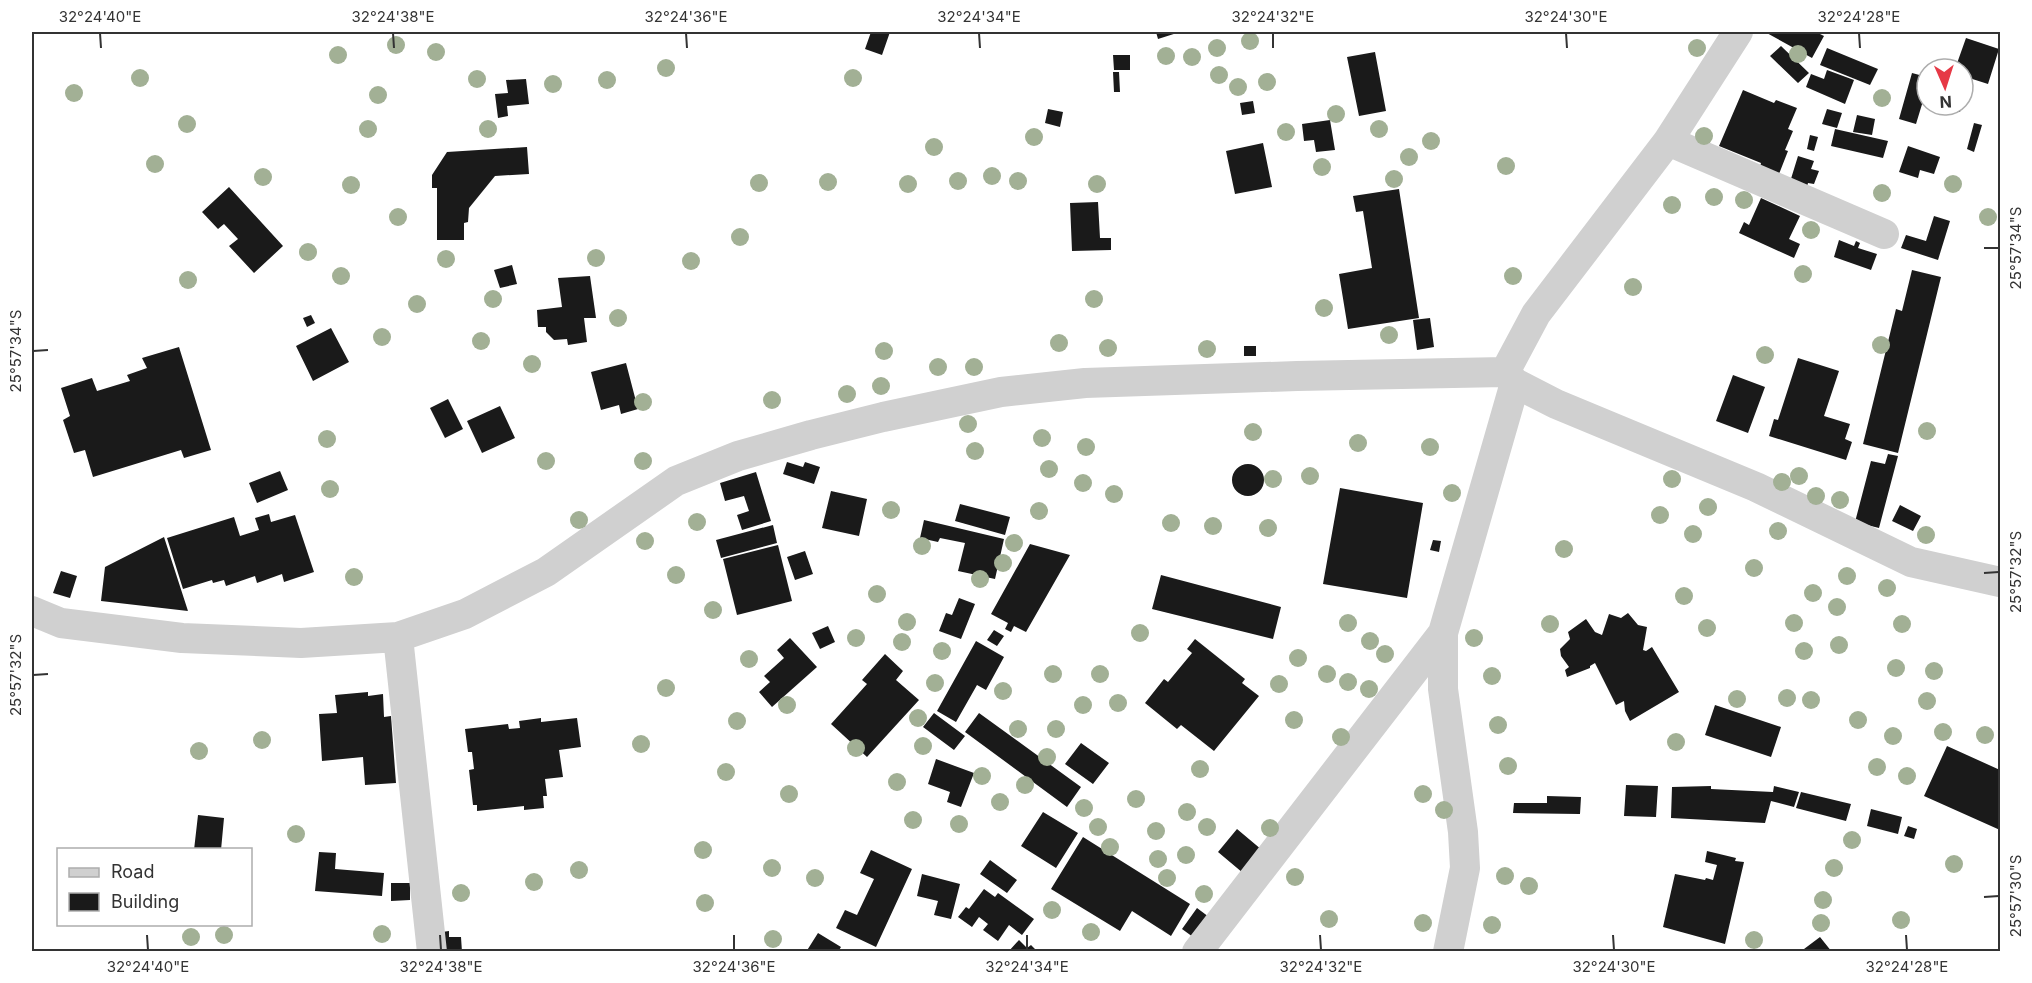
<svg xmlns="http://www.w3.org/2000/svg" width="2032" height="983" viewBox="0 0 2032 983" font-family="Inter,sans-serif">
<rect width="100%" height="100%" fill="#fff"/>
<path fill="#1a1a1a" d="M 871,32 L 890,32 L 882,55 L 865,49 Z
M 1156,32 L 1180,32 L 1158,39 Z
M 1765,32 L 1816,32 L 1824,36 L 1812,58 Z
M 1966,38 L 1999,49 L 1988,84 L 1963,76 L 1963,69 L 1955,69 Z
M 1781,46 L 1809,73 L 1798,83 L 1770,56 Z
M 1827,48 L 1878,69 L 1870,85 L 1820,65 Z
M 1375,52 L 1386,111 L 1359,116 L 1347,57 Z
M 1113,55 L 1130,55 L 1130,70 L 1114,70 Z
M 1827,70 L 1854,80 L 1845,104 L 1806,87 L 1811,74 L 1824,79 Z
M 1113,72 L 1119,72 L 1120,92 L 1114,92 Z
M 1912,73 L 1927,77 L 1927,103 L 1923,101 L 1916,124 L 1899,119 Z
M 526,79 L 529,104 L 507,106 L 508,116 L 498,118 L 495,94 L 508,93 L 506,80 Z
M 1743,90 L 1774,103 L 1776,100 L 1797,108 L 1788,129 L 1793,131 L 1785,150 L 1788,151 L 1779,174 L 1760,167 L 1761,163 L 1719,146 Z
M 1253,101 L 1255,113 L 1242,115 L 1240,103 Z
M 1938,105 L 1962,105 L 1960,112 Z
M 1048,109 L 1063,112 L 1060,127 L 1045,123 Z
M 1827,109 L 1842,113 L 1837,128 L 1822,124 Z
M 1857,115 L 1875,119 L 1872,135 L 1853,132 Z
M 1330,120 L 1335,150 L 1316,152 L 1314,140 L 1304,141 L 1302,124 Z
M 1974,123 L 1982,125 L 1974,152 L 1967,149 Z
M 1835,129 L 1888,141 L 1883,158 L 1831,146 Z
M 1810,135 L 1818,137 L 1814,151 L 1807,149 Z
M 1263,143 L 1272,187 L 1235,194 L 1226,151 Z
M 1908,146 L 1940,157 L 1934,174 L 1920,170 L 1918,178 L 1899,172 Z
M 527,147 L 529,174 L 495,176 L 469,208 L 468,222 L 464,223 L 464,240 L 437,240 L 437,188 L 432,188 L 432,175 L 447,152 Z
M 1798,156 L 1814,161 L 1811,169 L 1819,171 L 1814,184 L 1808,183 L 1807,187 L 1790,182 Z
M 229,187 L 283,246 L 254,273 L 229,246 L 238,239 L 224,224 L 218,229 L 202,212 Z
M 1399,189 L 1419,318 L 1348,329 L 1339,274 L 1372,268 L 1363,211 L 1356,212 L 1353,196 Z
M 1761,198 L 1800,216 L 1789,239 L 1800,244 L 1794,258 L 1739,233 L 1744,222 L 1749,225 Z
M 1098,202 L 1100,238 L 1111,238 L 1111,250 L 1072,251 L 1070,203 Z
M 1934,216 L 1950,221 L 1938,260 L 1901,248 L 1906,235 L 1926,241 Z
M 1839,240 L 1854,246 L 1856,241 L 1860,243 L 1858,248 L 1877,254 L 1871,270 L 1834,257 Z
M 512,265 L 517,284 L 500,288 L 494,270 Z
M 1912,270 L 1941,277 L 1898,453 L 1863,444 L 1896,309 L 1902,311 Z
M 590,276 L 596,318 L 584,318 L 587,342 L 568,345 L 567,339 L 554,340 L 546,332 L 546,327 L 538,327 L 537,310 L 562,307 L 558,278 Z
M 311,315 L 315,323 L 307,327 L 303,318 Z
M 1430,318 L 1434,347 L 1417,350 L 1413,320 Z
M 331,328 L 349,362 L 313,381 L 296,346 Z
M 1244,346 L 1256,346 L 1256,356 L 1244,356 Z
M 179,347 L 211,450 L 184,458 L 181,450 L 93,477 L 85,450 L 74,453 L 63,420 L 70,416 L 61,388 L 92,378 L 97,391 L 130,381 L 127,375 L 147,368 L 142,358 Z
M 1798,358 L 1839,371 L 1824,416 L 1850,424 L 1845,439 L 1852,442 L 1846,460 L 1769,436 L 1774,419 L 1778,420 Z
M 626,363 L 638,409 L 621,414 L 619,405 L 601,410 L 591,372 Z
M 1733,375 L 1765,387 L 1748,433 L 1716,421 Z
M 448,399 L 463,429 L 445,438 L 430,408 Z
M 500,406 L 515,438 L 482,453 L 467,421 Z
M 1888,454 L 1898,456 L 1879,528 L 1855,522 L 1871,461 L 1885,464 Z
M 787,462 L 803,467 L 805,462 L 820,467 L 814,484 L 783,474 Z
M1232 480a16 16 0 1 1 32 0a16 16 0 1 1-32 0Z
M 280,471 L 288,490 L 257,503 L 249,483 Z
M 756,472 L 771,521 L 742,530 L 737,515 L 749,511 L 744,496 L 725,501 L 720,483 Z
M 1340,488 L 1423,503 L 1407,598 L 1323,584 Z
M 831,491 L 867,499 L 859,536 L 822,528 Z
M 960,504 L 1010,517 L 1005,535 L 955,521 Z
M 1900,505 L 1921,516 L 1913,531 L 1892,521 Z
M 269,514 L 271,522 L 295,515 L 314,572 L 284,582 L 282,574 L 257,583 L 255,576 L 226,586 L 224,580 L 213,583 L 212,580 L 183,589 L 167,538 L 234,517 L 240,536 L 259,530 L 255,518 Z
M 924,520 L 1004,539 L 995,579 L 958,571 L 965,543 L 940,538 L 938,542 L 920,538 Z
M 773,525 L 777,543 L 721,558 L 716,540 Z
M 164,537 L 188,611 L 101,601 L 105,567 Z
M 1433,540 L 1441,541 L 1439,552 L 1430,550 Z
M 1030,544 L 1070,555 L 1026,632 L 1014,626 L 1011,632 L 1005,629 L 1008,623 L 991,614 Z
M 778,545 L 792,601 L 737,615 L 723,559 Z
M 805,551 L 813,574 L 795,580 L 787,557 Z
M 61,571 L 77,576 L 70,598 L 53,593 Z
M 1161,575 L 1281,607 L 1273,639 L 1152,609 Z
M 959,598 L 975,604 L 961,639 L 939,631 L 946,613 L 952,615 Z
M 1628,613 L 1638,625 L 1647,627 L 1643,650 L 1646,651 L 1652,647 L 1679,692 L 1630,721 L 1625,711 L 1624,701 L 1616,705 L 1595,663 L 1590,666 L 1590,668 L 1567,677 L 1565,670 L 1569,667 L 1561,656 L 1560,649 L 1570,639 L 1568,632 L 1586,619 L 1595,632 L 1602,635 L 1609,614 L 1621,618 Z
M 828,626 L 835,642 L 820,649 L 812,633 Z
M 994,630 L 1004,636 L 997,646 L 987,640 Z
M 790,638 L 817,667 L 772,707 L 759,692 L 770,682 L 764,676 L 784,658 L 777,650 Z
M 1195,639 L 1245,679 L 1242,683 L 1259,696 L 1214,751 L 1181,725 L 1177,729 L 1145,703 L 1164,679 L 1168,682 L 1192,653 L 1187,649 Z
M 976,641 L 1004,657 L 986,690 L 977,685 L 956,722 L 937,711 Z
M 885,654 L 903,671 L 896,680 L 919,700 L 867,757 L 831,724 L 867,684 L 862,680 Z
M 368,692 L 368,696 L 383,694 L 384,717 L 391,716 L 396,783 L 365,785 L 363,757 L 322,761 L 319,714 L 337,713 L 335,695 Z
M 1715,705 L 1781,727 L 1771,757 L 1705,735 Z
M 934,713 L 965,736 L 954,750 L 923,727 Z
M 979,713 L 1081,787 L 1067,807 L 965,732 Z
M 541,718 L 541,722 L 577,718 L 581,747 L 559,750 L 563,777 L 545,779 L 547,796 L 543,796 L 544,808 L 524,810 L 524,806 L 477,811 L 477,805 L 473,805 L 469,770 L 474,769 L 472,752 L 468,752 L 465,729 L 508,724 L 509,729 L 520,728 L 519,721 Z
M 1081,743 L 1109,763 L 1093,784 L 1065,764 Z
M 1947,746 L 2000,770 L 2000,830 L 1924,796 Z
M 936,759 L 974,773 L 961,807 L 947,802 L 950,792 L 928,784 Z
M 1626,785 L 1658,786 L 1656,817 L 1624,816 Z
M 1711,786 L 1711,789 L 1773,792 L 1774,786 L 1799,792 L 1794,807 L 1771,801 L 1765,823 L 1671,818 L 1672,787 Z
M 1801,792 L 1851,804 L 1846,821 L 1796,808 Z
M 1547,796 L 1581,797 L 1580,814 L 1513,813 L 1514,803 L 1547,803 Z
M 1871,809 L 1902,817 L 1898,834 L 1867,826 Z
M 1043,812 L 1078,833 L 1056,868 L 1021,846 Z
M 198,815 L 224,818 L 221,850 L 194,850 Z
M 1908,826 L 1917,829 L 1914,839 L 1904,836 Z
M 1237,829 L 1262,850 L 1243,873 L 1218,852 Z
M 1083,837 L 1190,904 L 1171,936 L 1132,911 L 1120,931 L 1051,889 Z
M 871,850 L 912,869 L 876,947 L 836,928 L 845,910 L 857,915 L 874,879 L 860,873 Z
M 1707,851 L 1736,858 L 1735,861 L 1744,862 L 1725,944 L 1663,927 L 1675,874 L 1705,880 L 1706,878 L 1713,880 L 1717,865 L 1705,862 Z
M 319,852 L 336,853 L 335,869 L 384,873 L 382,896 L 315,891 Z
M 990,860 L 1017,880 L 1007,893 L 980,874 Z
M 922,874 L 960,884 L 951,919 L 934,915 L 938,901 L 917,896 Z
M 391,883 L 410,883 L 410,900 L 391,901 Z
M 984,889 L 995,897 L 998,893 L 1034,919 L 1022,935 L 1009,925 L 998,941 L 983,930 L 988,924 L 979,917 L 972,927 L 958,917 L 966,907 L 969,909 Z
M 1197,908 L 1209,917 L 1193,937 L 1182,929 Z
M 449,931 L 449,937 L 461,937 L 462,952 L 444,952 L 442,932 Z
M 818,933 L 841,947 L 838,952 L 806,952 Z
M 1820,937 L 1832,952 L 1800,952 Z
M 1019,940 L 1027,948 L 1031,945 L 1038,952 L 1008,952 Z"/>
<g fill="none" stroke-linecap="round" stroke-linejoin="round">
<path stroke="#d0d0d0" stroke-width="30" d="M 1668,141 L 1884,234
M 1505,372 L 1536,314 L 1668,141 L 1738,32
M 32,611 L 61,623 L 182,638 L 301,643 L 398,637 L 465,614 L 546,572 L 676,481 L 738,456 L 811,435 L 883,417 L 1001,392 L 1085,383 L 1297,376 L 1505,372 L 1515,383 L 1556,404 L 1756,487 L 1911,562 L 2000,582
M 398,637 L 432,952
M 1197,952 L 1443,633
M 1448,952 L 1465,868 L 1463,832 L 1443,689 L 1443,633 L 1515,383"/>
</g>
<g fill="#a2b095">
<circle cx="1250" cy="41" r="9"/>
<circle cx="396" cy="45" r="9"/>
<circle cx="1217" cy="48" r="9"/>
<circle cx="1697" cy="48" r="9"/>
<circle cx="436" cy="52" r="9"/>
<circle cx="1798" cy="54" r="9"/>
<circle cx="338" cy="55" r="9"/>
<circle cx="1166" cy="56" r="9"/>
<circle cx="1192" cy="57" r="9"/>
<circle cx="666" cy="68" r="9"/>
<circle cx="1219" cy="75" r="9"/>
<circle cx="140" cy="78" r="9"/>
<circle cx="853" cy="78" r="9"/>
<circle cx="477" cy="79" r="9"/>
<circle cx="607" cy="80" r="9"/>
<circle cx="1267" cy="82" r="9"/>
<circle cx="553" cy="84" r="9"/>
<circle cx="1238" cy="87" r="9"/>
<circle cx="74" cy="93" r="9"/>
<circle cx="378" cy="95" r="9"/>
<circle cx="1882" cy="98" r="9"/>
<circle cx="1336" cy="114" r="9"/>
<circle cx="187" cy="124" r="9"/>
<circle cx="368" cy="129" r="9"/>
<circle cx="488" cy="129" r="9"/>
<circle cx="1379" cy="129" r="9"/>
<circle cx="1286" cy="132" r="9"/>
<circle cx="1704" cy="136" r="9"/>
<circle cx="1034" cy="137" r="9"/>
<circle cx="1431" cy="141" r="9"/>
<circle cx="934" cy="147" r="9"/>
<circle cx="1409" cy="157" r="9"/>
<circle cx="155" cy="164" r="9"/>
<circle cx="1506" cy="166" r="9"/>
<circle cx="1322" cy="167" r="9"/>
<circle cx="992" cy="176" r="9"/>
<circle cx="263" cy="177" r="9"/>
<circle cx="1394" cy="179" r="9"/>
<circle cx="958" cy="181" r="9"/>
<circle cx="1018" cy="181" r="9"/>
<circle cx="828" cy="182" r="9"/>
<circle cx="759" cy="183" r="9"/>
<circle cx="908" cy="184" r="9"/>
<circle cx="1097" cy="184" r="9"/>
<circle cx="1953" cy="184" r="9"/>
<circle cx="351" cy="185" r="9"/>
<circle cx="1882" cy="193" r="9"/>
<circle cx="1714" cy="197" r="9"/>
<circle cx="1744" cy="200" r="9"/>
<circle cx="1672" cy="205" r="9"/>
<circle cx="398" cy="217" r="9"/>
<circle cx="1988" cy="217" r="9"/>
<circle cx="1811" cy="230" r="9"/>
<circle cx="740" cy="237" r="9"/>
<circle cx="308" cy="252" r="9"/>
<circle cx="596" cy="258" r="9"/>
<circle cx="446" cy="259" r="9"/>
<circle cx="691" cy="261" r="9"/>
<circle cx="1803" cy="274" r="9"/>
<circle cx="341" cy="276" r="9"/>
<circle cx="1513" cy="276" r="9"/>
<circle cx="188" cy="280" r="9"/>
<circle cx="1633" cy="287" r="9"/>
<circle cx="493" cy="299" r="9"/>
<circle cx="1094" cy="299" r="9"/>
<circle cx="417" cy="304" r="9"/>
<circle cx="1324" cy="308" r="9"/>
<circle cx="618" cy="318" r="9"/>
<circle cx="1389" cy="335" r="9"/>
<circle cx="382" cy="337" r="9"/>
<circle cx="481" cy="341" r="9"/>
<circle cx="1059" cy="343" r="9"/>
<circle cx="1881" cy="345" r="9"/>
<circle cx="1108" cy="348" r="9"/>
<circle cx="1207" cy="349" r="9"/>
<circle cx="884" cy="351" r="9"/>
<circle cx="1765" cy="355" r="9"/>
<circle cx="532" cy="364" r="9"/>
<circle cx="938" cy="367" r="9"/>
<circle cx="974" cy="367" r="9"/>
<circle cx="881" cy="386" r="9"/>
<circle cx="847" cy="394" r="9"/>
<circle cx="772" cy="400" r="9"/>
<circle cx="643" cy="402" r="9"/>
<circle cx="968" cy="424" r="9"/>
<circle cx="1927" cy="431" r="9"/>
<circle cx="1253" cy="432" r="9"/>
<circle cx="1042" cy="438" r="9"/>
<circle cx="327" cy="439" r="9"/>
<circle cx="1358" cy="443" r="9"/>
<circle cx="1086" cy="447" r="9"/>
<circle cx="1430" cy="447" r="9"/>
<circle cx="975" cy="451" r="9"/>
<circle cx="546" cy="461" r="9"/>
<circle cx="643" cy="461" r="9"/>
<circle cx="1049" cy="469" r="9"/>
<circle cx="1310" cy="476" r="9"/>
<circle cx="1799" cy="476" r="9"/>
<circle cx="1273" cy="479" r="9"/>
<circle cx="1672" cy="479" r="9"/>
<circle cx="1782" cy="482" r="9"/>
<circle cx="1083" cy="483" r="9"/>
<circle cx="330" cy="489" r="9"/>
<circle cx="1452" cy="493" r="9"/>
<circle cx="1114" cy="494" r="9"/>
<circle cx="1816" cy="496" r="9"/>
<circle cx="1840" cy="500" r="9"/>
<circle cx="1708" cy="507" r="9"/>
<circle cx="891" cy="510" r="9"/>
<circle cx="1039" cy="511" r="9"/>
<circle cx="1660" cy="515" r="9"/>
<circle cx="579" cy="520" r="9"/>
<circle cx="697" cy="522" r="9"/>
<circle cx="1171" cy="523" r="9"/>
<circle cx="1213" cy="526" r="9"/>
<circle cx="1268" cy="528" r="9"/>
<circle cx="1778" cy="531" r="9"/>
<circle cx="1693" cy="534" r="9"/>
<circle cx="1926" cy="535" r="9"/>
<circle cx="645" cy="541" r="9"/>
<circle cx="1014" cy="543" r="9"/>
<circle cx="922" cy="546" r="9"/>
<circle cx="1564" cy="549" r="9"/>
<circle cx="1003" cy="563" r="9"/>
<circle cx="1754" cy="568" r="9"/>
<circle cx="676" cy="575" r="9"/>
<circle cx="1847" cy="576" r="9"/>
<circle cx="354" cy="577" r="9"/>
<circle cx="980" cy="579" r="9"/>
<circle cx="1887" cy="588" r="9"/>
<circle cx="1813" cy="593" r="9"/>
<circle cx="877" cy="594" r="9"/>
<circle cx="1684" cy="596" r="9"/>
<circle cx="1837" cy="607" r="9"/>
<circle cx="713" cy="610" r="9"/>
<circle cx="907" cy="622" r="9"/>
<circle cx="1348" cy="623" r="9"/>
<circle cx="1794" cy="623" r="9"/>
<circle cx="1550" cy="624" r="9"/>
<circle cx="1902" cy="624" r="9"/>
<circle cx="1707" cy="628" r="9"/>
<circle cx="1140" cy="633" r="9"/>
<circle cx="856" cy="638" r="9"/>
<circle cx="1474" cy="638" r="9"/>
<circle cx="1370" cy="641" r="9"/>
<circle cx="902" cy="642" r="9"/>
<circle cx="1839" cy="645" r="9"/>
<circle cx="942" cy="651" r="9"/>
<circle cx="1804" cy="651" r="9"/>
<circle cx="1385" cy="654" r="9"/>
<circle cx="1298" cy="658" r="9"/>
<circle cx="749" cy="659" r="9"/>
<circle cx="1896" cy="668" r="9"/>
<circle cx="1934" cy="671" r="9"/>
<circle cx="1053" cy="674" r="9"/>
<circle cx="1100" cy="674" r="9"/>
<circle cx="1327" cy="674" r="9"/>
<circle cx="1492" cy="676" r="9"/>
<circle cx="1348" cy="682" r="9"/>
<circle cx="935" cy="683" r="9"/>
<circle cx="1279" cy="684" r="9"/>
<circle cx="666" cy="688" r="9"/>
<circle cx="1369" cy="689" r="9"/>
<circle cx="1003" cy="691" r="9"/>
<circle cx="1787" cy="698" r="9"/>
<circle cx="1737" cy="699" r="9"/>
<circle cx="1811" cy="700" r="9"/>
<circle cx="1927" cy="701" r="9"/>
<circle cx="1118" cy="703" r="9"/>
<circle cx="787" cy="705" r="9"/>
<circle cx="1083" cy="705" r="9"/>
<circle cx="918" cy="718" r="9"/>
<circle cx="1294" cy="720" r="9"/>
<circle cx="1858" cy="720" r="9"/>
<circle cx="737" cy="721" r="9"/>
<circle cx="1498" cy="725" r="9"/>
<circle cx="1018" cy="729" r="9"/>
<circle cx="1056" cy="729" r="9"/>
<circle cx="1943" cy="732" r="9"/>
<circle cx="1985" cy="735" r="9"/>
<circle cx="1893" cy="736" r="9"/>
<circle cx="1341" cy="737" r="9"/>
<circle cx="262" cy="740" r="9"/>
<circle cx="1676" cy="742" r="9"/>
<circle cx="641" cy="744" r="9"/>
<circle cx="923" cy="746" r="9"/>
<circle cx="856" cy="748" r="9"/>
<circle cx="199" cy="751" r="9"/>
<circle cx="1047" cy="757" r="9"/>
<circle cx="1508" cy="766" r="9"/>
<circle cx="1877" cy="767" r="9"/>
<circle cx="1200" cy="769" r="9"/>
<circle cx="726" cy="772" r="9"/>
<circle cx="982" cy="776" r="9"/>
<circle cx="1907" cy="776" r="9"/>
<circle cx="897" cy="782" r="9"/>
<circle cx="1025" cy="785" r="9"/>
<circle cx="789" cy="794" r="9"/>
<circle cx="1423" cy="794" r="9"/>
<circle cx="1136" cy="799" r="9"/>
<circle cx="1000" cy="802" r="9"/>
<circle cx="1084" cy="808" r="9"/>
<circle cx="1444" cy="810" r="9"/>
<circle cx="1187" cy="812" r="9"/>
<circle cx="913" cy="820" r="9"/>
<circle cx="959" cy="824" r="9"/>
<circle cx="1098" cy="827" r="9"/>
<circle cx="1207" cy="827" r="9"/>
<circle cx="1270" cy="828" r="9"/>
<circle cx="1156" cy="831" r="9"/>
<circle cx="296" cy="834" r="9"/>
<circle cx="1852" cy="840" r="9"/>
<circle cx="1110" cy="847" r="9"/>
<circle cx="703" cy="850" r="9"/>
<circle cx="1186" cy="855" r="9"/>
<circle cx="1158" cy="859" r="9"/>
<circle cx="1954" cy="864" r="9"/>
<circle cx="772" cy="868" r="9"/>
<circle cx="1834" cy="868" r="9"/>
<circle cx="579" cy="870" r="9"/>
<circle cx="1505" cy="876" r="9"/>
<circle cx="1295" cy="877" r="9"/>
<circle cx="815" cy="878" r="9"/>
<circle cx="1167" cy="878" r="9"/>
<circle cx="534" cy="882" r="9"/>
<circle cx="1529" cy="886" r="9"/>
<circle cx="461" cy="893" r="9"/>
<circle cx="1204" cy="894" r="9"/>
<circle cx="1823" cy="900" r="9"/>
<circle cx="705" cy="903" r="9"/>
<circle cx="1052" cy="910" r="9"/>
<circle cx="1329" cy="919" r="9"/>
<circle cx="1901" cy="920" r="9"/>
<circle cx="1423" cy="923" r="9"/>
<circle cx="1821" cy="923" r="9"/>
<circle cx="1492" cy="925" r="9"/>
<circle cx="1091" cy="932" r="9"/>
<circle cx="382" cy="934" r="9"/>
<circle cx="224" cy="935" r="9"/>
<circle cx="191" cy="937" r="9"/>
<circle cx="773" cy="939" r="9"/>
<circle cx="1754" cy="940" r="9"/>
</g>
<path fill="none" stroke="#333" stroke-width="2" d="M 100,33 L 101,48M 393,33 L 394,48M 686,33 L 687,48M 979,33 L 980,48M 1273,33 L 1273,48M 1566,33 L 1567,48M 1859,33 L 1860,48M 1984,248 L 1999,248M 33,351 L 48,350M 1984,573 L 1999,572M 33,675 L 48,674M 1984,897 L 1999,896M 147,935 L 148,950M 440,935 L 441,950M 734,935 L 734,950M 1027,935 L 1027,950M 1320,935 L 1321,950M 1613,935 L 1614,950M 1906,935 L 1907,950"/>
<rect width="2032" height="983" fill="none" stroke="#ffffff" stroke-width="66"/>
<rect x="57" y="848" width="195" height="78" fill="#ffffff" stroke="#adadad" stroke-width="1.5"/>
<rect x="69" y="868" width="30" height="9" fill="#d0d0d0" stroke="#adadad" stroke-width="1.5"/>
<text x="111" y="878" font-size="18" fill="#333333">Road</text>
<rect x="69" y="893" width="30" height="18" fill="#1a1a1a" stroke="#adadad" stroke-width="1.5"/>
<text x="111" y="908" font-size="18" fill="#333333">Building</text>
<g transform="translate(1945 87) rotate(177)"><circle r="28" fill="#ffffff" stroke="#adadad" stroke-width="1.5"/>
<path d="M0-4.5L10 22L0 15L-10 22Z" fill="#e63946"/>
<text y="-9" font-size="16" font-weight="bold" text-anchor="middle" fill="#333333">N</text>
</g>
<rect x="33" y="33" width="1966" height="917" fill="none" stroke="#333" stroke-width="2"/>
<g font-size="15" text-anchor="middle" fill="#333">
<text x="100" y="22">32°24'40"E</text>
<text x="393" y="22">32°24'38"E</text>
<text x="686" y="22">32°24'36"E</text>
<text x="979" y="22">32°24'34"E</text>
<text x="1273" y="22">32°24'32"E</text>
<text x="1566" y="22">32°24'30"E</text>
<text x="1859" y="22">32°24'28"E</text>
<text transform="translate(2016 248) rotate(-90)" y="5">25°57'34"S</text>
<text transform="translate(16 351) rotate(-90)" y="5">25°57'34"S</text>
<text transform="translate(2016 572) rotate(-90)" y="5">25°57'32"S</text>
<text transform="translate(16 675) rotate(-90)" y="5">25°57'32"S</text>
<text transform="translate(2016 896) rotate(-90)" y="5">25°57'30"S</text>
<text x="148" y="972">32°24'40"E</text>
<text x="441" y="972">32°24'38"E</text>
<text x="734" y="972">32°24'36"E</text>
<text x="1027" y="972">32°24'34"E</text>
<text x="1321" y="972">32°24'32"E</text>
<text x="1614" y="972">32°24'30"E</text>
<text x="1907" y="972">32°24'28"E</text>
</g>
</svg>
